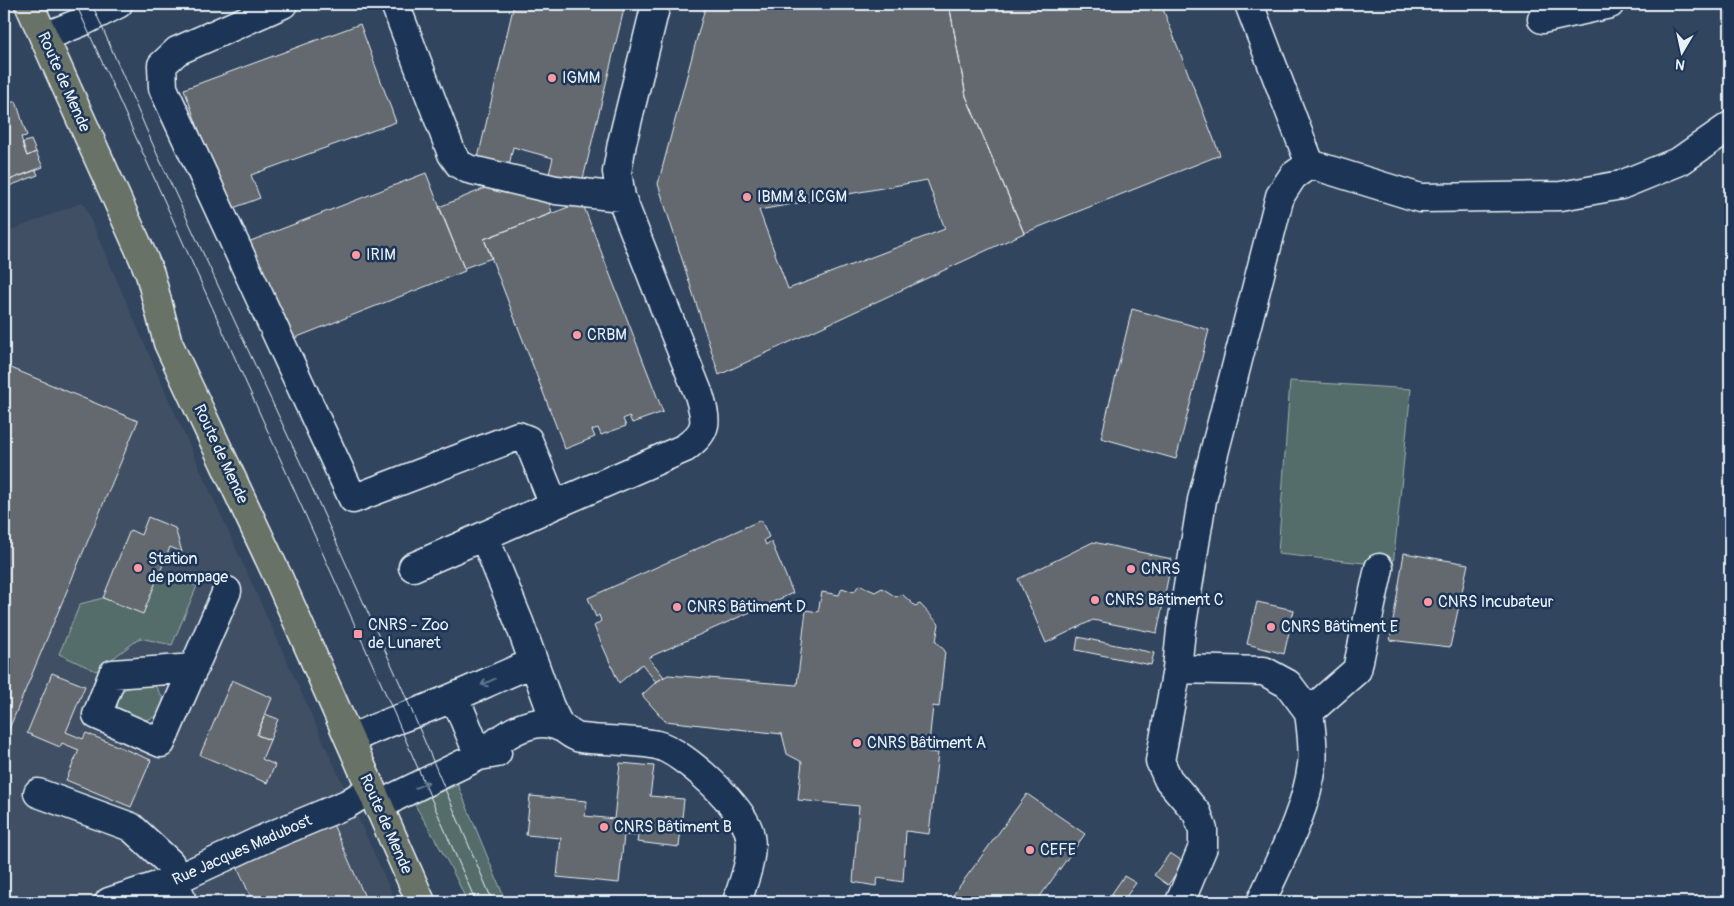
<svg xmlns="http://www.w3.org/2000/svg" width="1734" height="906" viewBox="0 0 1734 906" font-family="Pangolin,sans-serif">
<rect width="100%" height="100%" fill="#32455e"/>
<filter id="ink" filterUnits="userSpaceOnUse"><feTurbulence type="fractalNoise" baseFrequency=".02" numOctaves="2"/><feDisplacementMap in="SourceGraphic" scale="10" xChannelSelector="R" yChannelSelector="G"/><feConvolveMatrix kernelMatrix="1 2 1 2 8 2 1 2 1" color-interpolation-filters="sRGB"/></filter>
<g filter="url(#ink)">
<path fill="#415063" d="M 83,202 L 168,398 L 396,902 L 4,902 L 4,233 Z"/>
<path fill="#556d6a" stroke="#9eafb1" d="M 1290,381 L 1411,389 L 1393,566 L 1278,554 Z
M 159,573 L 197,586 L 172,645 L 140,638 L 96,671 L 59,654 L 80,604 L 103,598 L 143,613 Z
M 139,684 L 155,686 L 163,698 L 161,715 L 143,721 L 118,710 L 117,701 L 123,690 Z
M 458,785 L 506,902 L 467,902 C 452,867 433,835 413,802 Z"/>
<path fill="#63696e" stroke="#e8f1f8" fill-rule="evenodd" d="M 514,4 L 610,4 L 624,9 L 582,183 L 549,174 L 553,158 L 513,147 L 509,166 L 478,158 Z
M 706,4 L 949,4 L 966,96 L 1024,233 L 719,375 L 658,184 ZM 927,180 L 945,229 L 788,289 L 759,210 Z
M 949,4 L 1161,4 L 1220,155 L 1024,233 L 966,96 Z
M 360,24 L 396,122 L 251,175 L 260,198 L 228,210 L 184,89 Z
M 16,101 L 27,136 L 21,137 L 27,156 L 36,152 L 43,167 L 4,182 L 4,105 Z
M 31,140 L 36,152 L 27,156 L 22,143 Z
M 36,170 L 38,175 L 4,188 L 4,182 Z
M 426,173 L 465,271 L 287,341 L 248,242 Z
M 498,183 L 547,194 L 552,213 L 484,239 L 492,258 L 464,268 L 439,207 Z
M 582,202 L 663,412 L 632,423 L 629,416 L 623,419 L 626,426 L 601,435 L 598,428 L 592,430 L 595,437 L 565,449 L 484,239 Z
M 1132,309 L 1209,330 L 1176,459 L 1101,438 Z
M 4,365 L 138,421 L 4,741 Z
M 148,517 L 175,528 L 182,552 L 170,547 L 143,614 L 103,598 L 130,530 L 141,535 Z
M 761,520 L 769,537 L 764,540 L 766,545 L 771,541 L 793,593 L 654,655 L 649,658 L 664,677 L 656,682 L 642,664 L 619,683 L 594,626 L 601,621 L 599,615 L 596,617 L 588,598 Z
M 1093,542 L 1172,559 L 1157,633 L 1093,620 L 1046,643 L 1018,579 Z
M 1404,553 L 1468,564 L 1450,647 L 1390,640 Z
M 859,585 L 875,592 L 882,588 L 896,597 L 902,594 L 915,606 L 920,604 L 939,624 L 936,641 L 945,651 L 939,707 L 933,706 L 928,752 L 938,753 L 929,834 L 906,831 L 903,882 L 878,878 L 876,886 L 853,882 L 859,806 L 798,800 L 802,762 L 787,754 L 782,734 L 665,721 L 642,695 L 656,682 L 668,675 L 797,685 L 806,610 L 818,612 L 822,592 L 839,595 L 842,588 L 854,592 Z
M 1257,602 L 1294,610 L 1284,654 L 1247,644 Z
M 1078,637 L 1154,653 L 1151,665 L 1076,650 Z
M 52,673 L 85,686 L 66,732 L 83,739 L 86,733 L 151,760 L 131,807 L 66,780 L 79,750 L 62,743 L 60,747 L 27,733 Z
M 232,680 L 272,698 L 257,735 L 270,740 L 262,759 L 275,765 L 267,783 L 200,755 Z
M 265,714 L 278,719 L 270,740 L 257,735 Z
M 620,763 L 654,766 L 650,796 L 684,799 L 679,847 L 637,842 L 638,836 L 624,835 L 619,883 L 557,877 L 561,838 L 526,835 L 530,796 L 587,801 L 585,816 L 614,819 Z
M 1027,794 L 1085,834 L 1036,902 L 948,902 Z
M 332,822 L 367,902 L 253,902 L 236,864 Z
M 1170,853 L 1184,862 L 1168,885 L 1154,875 Z
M 1124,876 L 1136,883 L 1122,902 L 1111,895 Z"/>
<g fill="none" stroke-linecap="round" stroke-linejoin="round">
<g stroke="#e8f1f8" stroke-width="31">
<path id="minor" d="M 283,4 L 177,51 L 162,65 L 163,88 L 353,499 L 518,436 L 528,440 L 554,505 L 685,448 C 709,430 707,422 699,395 L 621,197 L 617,172 L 622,143 L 656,4
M 395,4 L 452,154 L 459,164 L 468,169 L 556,190 L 621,197
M 1249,4 L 1310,164
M 1542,19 L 1610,4
M 44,37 L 84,21 L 118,4
M 554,505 L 484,536 L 519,622 L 550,707 L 560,727
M 413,567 L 484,536
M 194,668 L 113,674 L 97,715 L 161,743 L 227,591
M 1177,669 L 1264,671 L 1288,684 L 1309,712 L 1357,670 L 1379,568
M 455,697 L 479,756 C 496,743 512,728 534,724 C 542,722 553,724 561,727 C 567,730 573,737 581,738 C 606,741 632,740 657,745 C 683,751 746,809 750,836 C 754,858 743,882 737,902
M 350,740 C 377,725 407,717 435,705 C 468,692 500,676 533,663
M 38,793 L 131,827 L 170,863 L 182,902
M 379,808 L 395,797 L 479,756 L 497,753
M 109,902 L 175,880 L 268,837 L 347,804 L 371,789
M 1180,902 L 1203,847 L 1203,830 L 1197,813 L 1168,779 L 1160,761 L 1177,669 L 1181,630 L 1202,500 L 1280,196 L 1293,176 L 1310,164 L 1420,198 L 1561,196 L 1621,185 L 1680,161 L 1730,126
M 1261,902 C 1279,862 1307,809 1312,765 C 1314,748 1311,729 1309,712"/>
</g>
<g stroke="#e8f1f8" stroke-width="31">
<path id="major" d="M 29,4 L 142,255 L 150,274 L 168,343 L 278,577 L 421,902"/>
</g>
<use href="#minor" stroke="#1d3557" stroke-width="28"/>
<use href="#major" stroke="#697266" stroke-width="28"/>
<path stroke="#e8f1f8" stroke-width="1" d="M 76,4 L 384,690 L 476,902
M 92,4 L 157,154 L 307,477 L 402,688 L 493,902"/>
</g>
<defs><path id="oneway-shaft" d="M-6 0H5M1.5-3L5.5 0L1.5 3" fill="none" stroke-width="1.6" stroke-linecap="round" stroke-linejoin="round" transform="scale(1.25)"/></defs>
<g stroke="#64778f">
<use href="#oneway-shaft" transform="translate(488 682) rotate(156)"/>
<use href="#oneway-shaft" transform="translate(422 785) rotate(-25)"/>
</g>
</g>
<g fill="#ff9aa2" stroke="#1d3557" stroke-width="2">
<circle cx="552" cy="78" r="5"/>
<circle cx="747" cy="197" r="5"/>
<circle cx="356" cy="255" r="5"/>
<circle cx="577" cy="335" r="5"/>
<circle cx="138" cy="568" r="5"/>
<circle cx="1131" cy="569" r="5"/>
<circle cx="1095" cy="600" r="5"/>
<circle cx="1428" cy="602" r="5"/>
<circle cx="677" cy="607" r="5"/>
<circle cx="1271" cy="627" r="5"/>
<rect x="353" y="629" width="10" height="10" rx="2.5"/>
<circle cx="857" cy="743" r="5"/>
<circle cx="604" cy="827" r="5"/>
<circle cx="1030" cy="850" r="5"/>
</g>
<g text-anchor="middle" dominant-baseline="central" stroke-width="5" stroke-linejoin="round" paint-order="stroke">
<g font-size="16" fill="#e8f1f8" stroke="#1d3557" text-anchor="start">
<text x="562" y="78">IGMM</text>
<text x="757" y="197">IBMM &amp; ICGM</text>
<text x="366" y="255">IRIM</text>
<text x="587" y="335">CRBM</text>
<text x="148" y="559">Station<tspan x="148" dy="18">de pompage</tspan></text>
<text x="1141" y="569">CNRS</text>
<text x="1105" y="600">CNRS Bâtiment C</text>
<text x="1438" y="602">CNRS Incubateur</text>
<text x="687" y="607">CNRS Bâtiment D</text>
<text x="368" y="625">CNRS - Zoo<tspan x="368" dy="18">de Lunaret</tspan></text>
<text x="1281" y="627">CNRS Bâtiment E</text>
<text x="867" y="743">CNRS Bâtiment A</text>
<text x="614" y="827">CNRS Bâtiment B</text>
<text x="1040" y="850">CEFE</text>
</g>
<g font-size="16" fill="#e8f1f8" stroke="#1d3557">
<text transform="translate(64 82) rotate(66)">Route de Mende</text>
<text transform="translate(221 454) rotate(65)">Route de Mende</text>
<text transform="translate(386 824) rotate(66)">Route de Mende</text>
<text transform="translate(242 850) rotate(-24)">Rue Jacques Madubost</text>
</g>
</g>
<rect width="1734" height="906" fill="none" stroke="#1d3557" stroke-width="20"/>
<rect x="10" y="10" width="1714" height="886" fill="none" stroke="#e8f1f8" stroke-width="2" filter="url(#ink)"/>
<g transform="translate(1682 52) rotate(189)" stroke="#1d3557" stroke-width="4" paint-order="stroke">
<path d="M0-4L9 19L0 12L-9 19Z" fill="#e8f1f8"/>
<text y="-8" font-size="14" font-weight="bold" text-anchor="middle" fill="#e8f1f8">N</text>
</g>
</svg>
